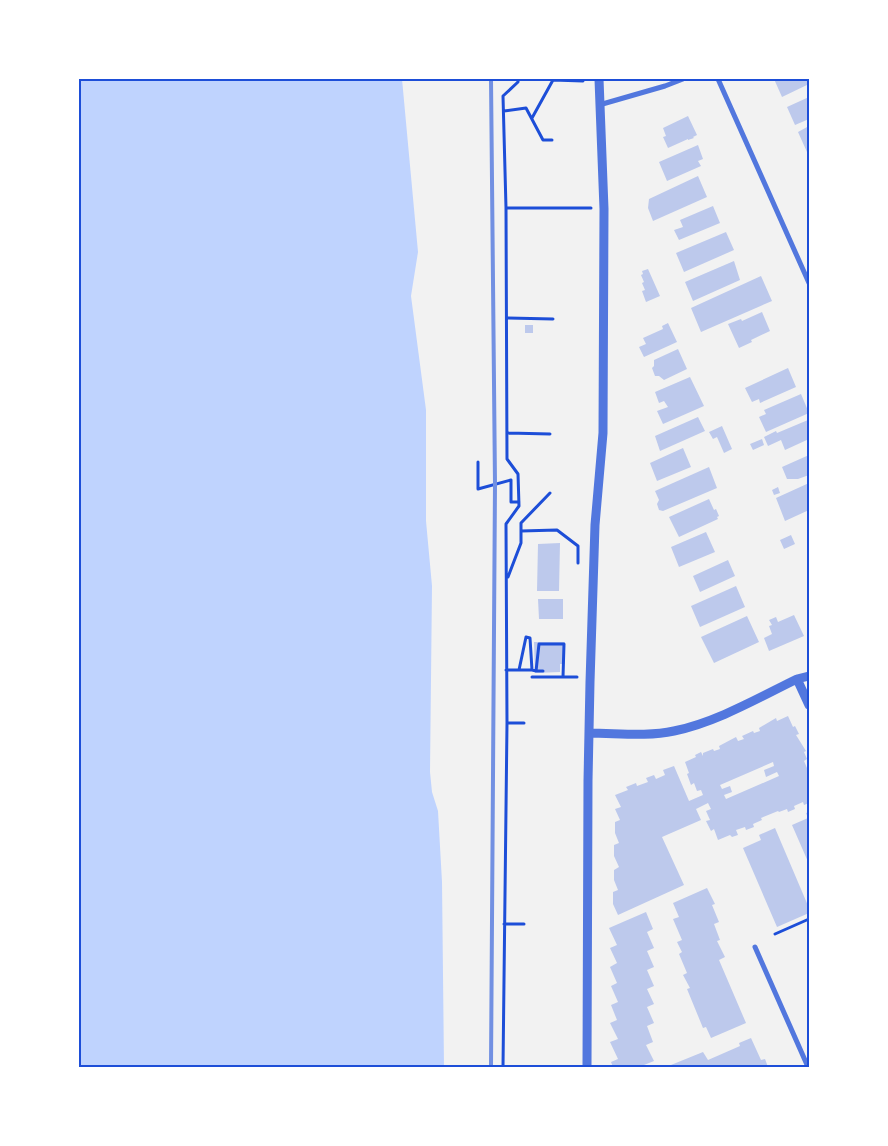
<svg xmlns="http://www.w3.org/2000/svg" width="888" height="1146" viewBox="0 0 888 1146" font-family="Raleway,sans-serif">
<rect width="100%" height="100%" fill="#f2f2f2"/>
<path fill="#bfd3fe" d="M 79,79 L 402,79 L 418,252 L 411,296 L 426,410 L 426,521 L 432,586 L 430,772 L 432,792 L 438,811 L 442,882 L 444,1067 L 79,1067 Z"/>
<path fill="#bdc9ec" fill-rule="evenodd" d="M 774,79 L 809,79 L 809,84 L 782,97 Z
M 809,97 L 809,119 L 795,125 L 787,107 Z
M 688,116 L 697,135 L 693,137 L 694,138 L 688,140 L 688,139 L 668,148 L 663,137 L 666,136 L 663,128 Z
M 809,126 L 809,151 L 807,152 L 798,132 Z
M 698,145 L 703,159 L 698,161 L 701,166 L 667,181 L 659,162 Z
M 698,176 L 707,197 L 653,221 L 648,208 L 649,199 Z
M 713,206 L 720,223 L 679,240 L 674,230 L 683,227 L 680,220 Z
M 726,232 L 734,250 L 684,272 L 676,253 Z
M 734,261 L 740,280 L 693,301 L 685,282 Z
M 648,269 L 660,296 L 646,302 L 642,291 L 645,290 L 642,283 L 644,282 L 641,275 L 643,274 L 642,271 Z
M 761,276 L 772,301 L 701,332 L 691,308 Z
M 762,312 L 770,331 L 751,340 L 752,342 L 739,348 L 728,324 L 741,319 L 742,321 Z
M 668,323 L 677,342 L 644,357 L 639,347 L 646,344 L 643,338 L 663,329 L 662,326 Z
M 525,325 L 533,325 L 533,333 L 525,333 Z
M 678,349 L 687,369 L 664,380 L 659,376 L 655,376 L 652,368 L 654,366 L 654,360 Z
M 788,368 L 796,387 L 760,403 L 759,399 L 752,402 L 745,388 Z
M 690,377 L 704,406 L 663,424 L 657,411 L 668,407 L 664,401 L 659,403 L 655,392 Z
M 801,394 L 809,413 L 766,432 L 759,417 L 766,414 L 764,410 Z
M 698,417 L 705,431 L 660,451 L 655,436 Z
M 808,420 L 809,439 L 785,450 L 781,440 L 768,446 L 764,437 L 776,431 L 777,433 Z
M 722,426 L 732,449 L 724,453 L 717,437 L 713,439 L 709,432 Z
M 762,439 L 764,445 L 753,450 L 750,444 Z
M 683,448 L 691,467 L 657,481 L 650,463 Z
M 809,455 L 809,475 L 798,479 L 787,479 L 782,467 Z
M 709,467 L 717,488 L 663,511 L 659,510 L 657,504 L 659,500 L 655,491 Z
M 809,483 L 809,510 L 785,521 L 776,498 Z
M 778,487 L 780,493 L 774,495 L 772,490 Z
M 709,499 L 714,510 L 716,509 L 719,516 L 717,517 L 718,519 L 679,537 L 669,517 Z
M 706,532 L 715,552 L 679,567 L 671,547 Z
M 791,535 L 795,544 L 784,549 L 780,540 Z
M 560,543 L 559,591 L 537,591 L 538,544 Z
M 728,560 L 735,576 L 700,592 L 693,576 Z
M 736,586 L 745,607 L 700,627 L 691,606 Z
M 538,599 L 563,599 L 563,619 L 539,619 Z
M 794,615 L 804,636 L 769,651 L 764,638 L 772,634 L 769,626 L 772,625 L 769,620 L 776,617 L 778,622 Z
M 747,616 L 759,642 L 714,663 L 701,637 Z
M 534,642 L 565,642 L 565,664 L 560,664 L 560,672 L 535,673 Z
M 788,716 L 793,727 L 795,726 L 799,734 L 796,735 L 806,751 L 804,752 L 807,759 L 804,761 L 807,768 L 809,767 L 809,803 L 804,805 L 803,802 L 794,806 L 795,809 L 788,812 L 787,809 L 779,812 L 778,811 L 761,818 L 762,820 L 753,824 L 754,827 L 746,830 L 745,827 L 736,830 L 738,835 L 732,837 L 730,835 L 718,840 L 714,829 L 711,831 L 706,821 L 710,820 L 706,811 L 711,809 L 708,803 L 696,809 L 701,820 L 662,837 L 684,885 L 618,915 L 613,904 L 613,892 L 618,890 L 614,880 L 614,870 L 619,867 L 614,856 L 614,845 L 619,843 L 615,833 L 615,822 L 620,820 L 615,809 L 621,807 L 615,795 L 628,790 L 626,787 L 636,783 L 637,786 L 648,782 L 646,778 L 654,775 L 656,779 L 665,775 L 663,770 L 674,766 L 689,801 L 703,795 L 701,790 L 697,791 L 694,783 L 691,785 L 687,774 L 689,773 L 685,762 L 696,757 L 695,755 L 701,752 L 703,756 L 703,753 L 713,749 L 714,751 L 720,749 L 719,746 L 736,737 L 738,741 L 744,739 L 742,736 L 753,731 L 754,733 L 760,731 L 759,728 L 776,718 L 777,721 ZM 773,762 L 774,766 L 764,770 L 766,777 L 777,772 L 779,776 L 726,799 L 724,795 L 732,792 L 730,786 L 722,789 L 720,785 Z
M 809,812 L 809,864 L 792,825 L 808,818 L 806,813 Z
M 775,828 L 809,908 L 809,913 L 777,927 L 743,848 L 761,840 L 759,835 Z
M 707,888 L 715,904 L 712,905 L 719,922 L 714,924 L 720,940 L 717,941 L 725,957 L 719,960 L 746,1023 L 711,1038 L 706,1027 L 703,1028 L 687,989 L 690,988 L 683,975 L 687,973 L 679,954 L 682,952 L 677,942 L 682,940 L 673,919 L 679,917 L 673,903 Z
M 646,912 L 653,929 L 647,932 L 654,948 L 647,951 L 654,967 L 647,970 L 654,986 L 647,989 L 654,1004 L 647,1007 L 654,1023 L 647,1026 L 653,1042 L 646,1045 L 654,1061 L 639,1067 L 613,1067 L 611,1062 L 618,1059 L 610,1042 L 618,1039 L 610,1023 L 617,1020 L 611,1005 L 618,1002 L 611,986 L 617,983 L 610,967 L 617,963 L 610,948 L 617,945 L 609,928 Z
M 751,1038 L 761,1060 L 765,1059 L 768,1067 L 666,1067 L 703,1052 L 708,1060 L 740,1046 L 739,1043 Z"/>
<g fill="none" stroke-linecap="round" stroke-linejoin="round">
<path stroke="#1d4ed8" stroke-width="3" d="M 504,111 L 526,108 L 543,140 L 552,140
M 532,118 L 553,80 L 583,81
M 506,208 L 591,208
M 507,318 L 553,319
M 507,433 L 550,434
M 478,462 L 478,489 L 511,480 L 511,502 L 519,502
M 521,531 L 557,530 L 578,546 L 578,563
M 508,577 L 521,543 L 521,523 L 550,493
M 506,670 L 519,670 L 526,637 L 530,638 L 532,670 L 536,671 L 539,644 L 564,644 L 563,677
M 519,670 L 532,670
M 536,671 L 543,671
M 532,677 L 577,677
M 507,723 L 524,723
M 504,924 L 524,924
M 775,934 L 809,919
M 503,1067 L 507,723 L 506,524 L 519,506 L 518,474 L 507,459 L 506,208 L 503,96 L 518,82 L 518,79"/>
<path stroke="#5277de" stroke-width="5" d="M 718,79 L 809,283
M 599,105 L 665,86 L 683,79
M 755,947 L 808,1067"/>
<path stroke="#5277de" stroke-width="9" d="M 797,679 L 809,705
M 589,733 C 617,733 647,737 674,731 C 717,722 758,698 797,679 L 809,676
M 587,1067 L 588,781 L 590,682 L 595,525 L 603,433 L 604,209 L 599,79"/>
<path stroke="#7290e2" stroke-width="4" d="M 491,79 L 495,484 L 491,1067"/>
</g>
<rect width="888" height="1146" fill="none" stroke="#ffffff" stroke-width="160"/>
<rect x="80" y="80" width="728" height="986" fill="none" stroke="#1d4ed8" stroke-width="2"/>
</svg>
